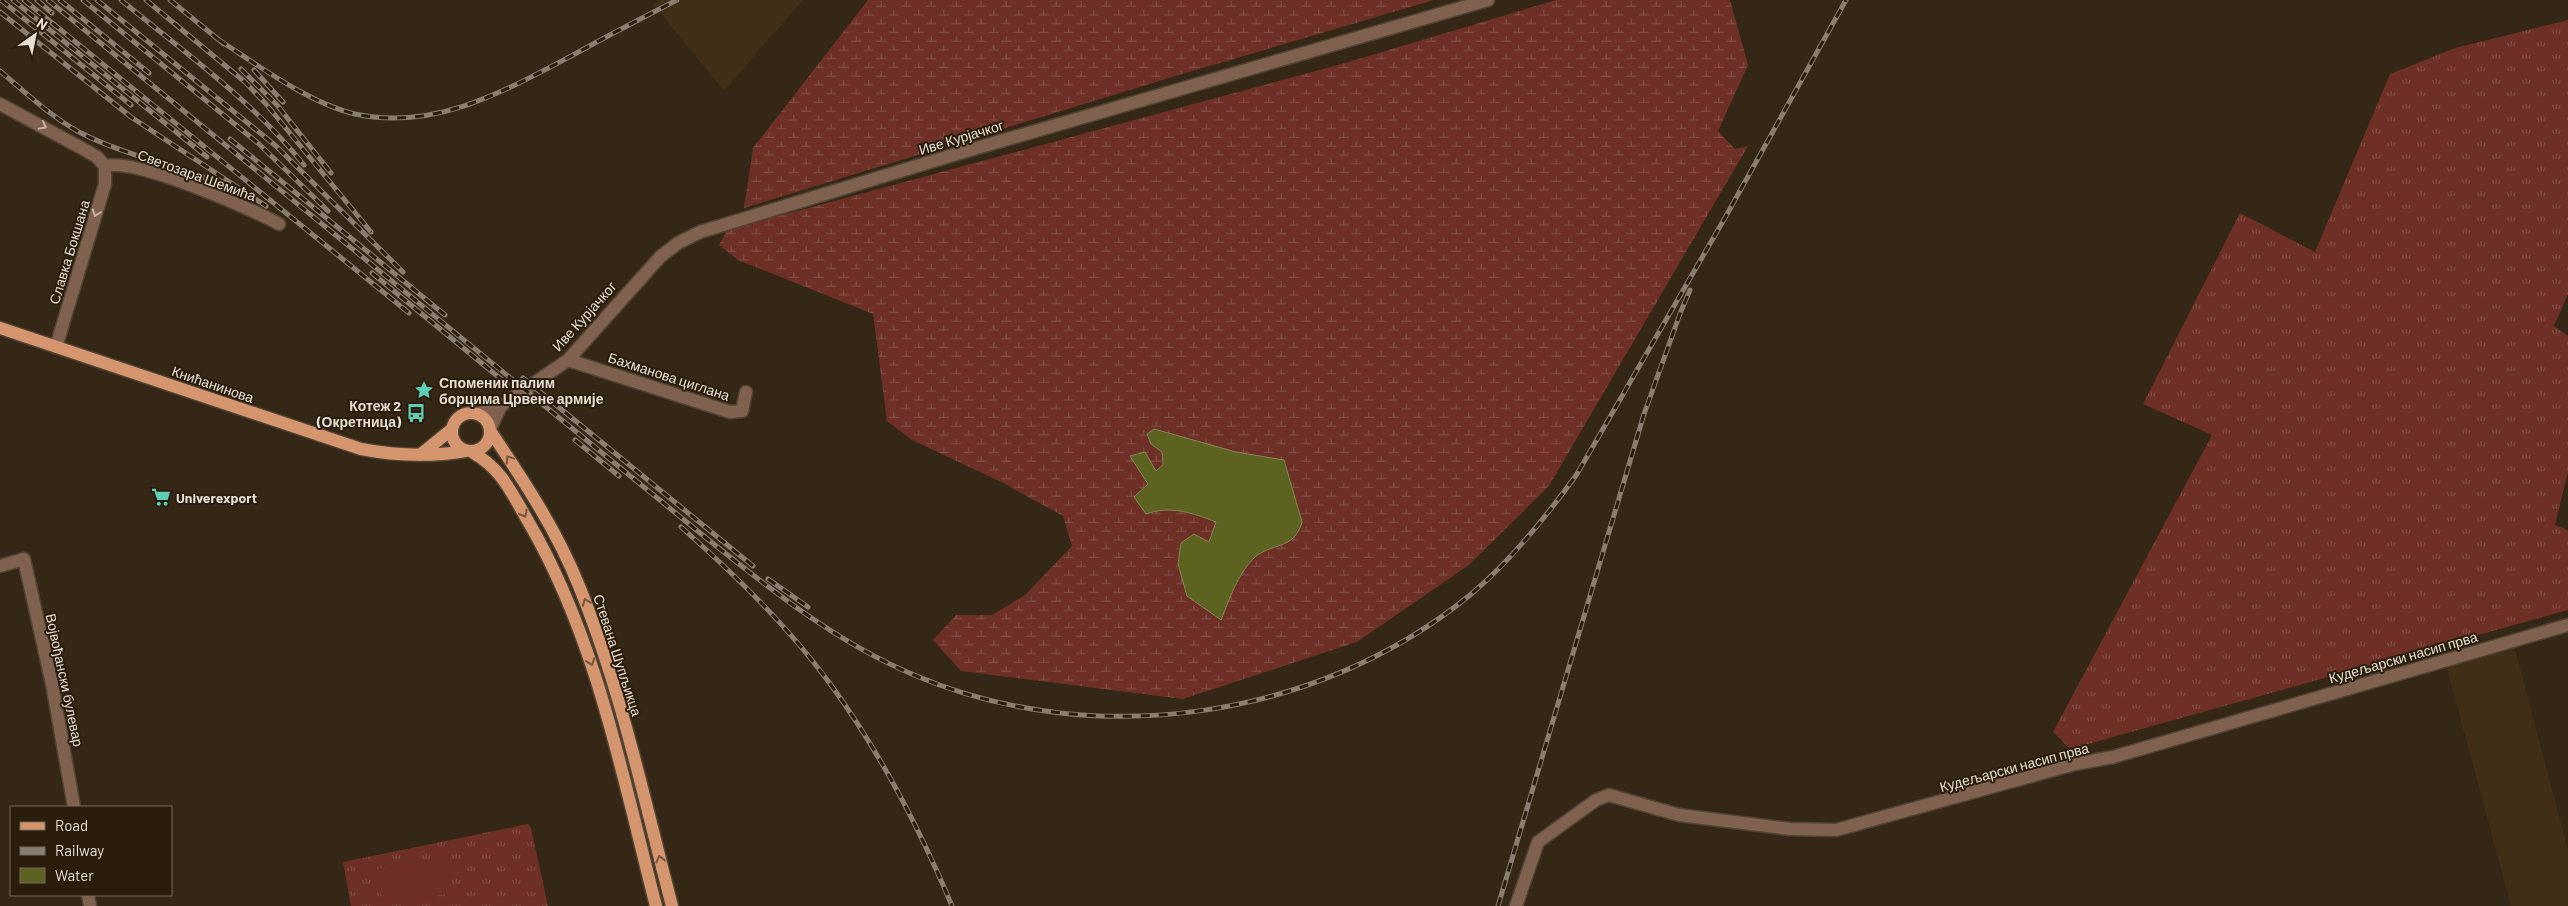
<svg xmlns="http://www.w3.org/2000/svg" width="2568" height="906" viewBox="0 0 2568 906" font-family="Barlow,sans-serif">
<defs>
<pattern id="grass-tufts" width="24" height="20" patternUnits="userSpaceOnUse" patternTransform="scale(1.25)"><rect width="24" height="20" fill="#6d2f26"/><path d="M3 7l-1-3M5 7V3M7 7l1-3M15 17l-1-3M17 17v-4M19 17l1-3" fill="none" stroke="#824d45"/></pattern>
<pattern id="wetland-marsh" width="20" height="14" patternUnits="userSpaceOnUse" patternTransform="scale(1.25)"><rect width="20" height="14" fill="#6d2f26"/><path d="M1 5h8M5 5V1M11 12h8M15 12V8" fill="none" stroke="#824d45"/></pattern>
</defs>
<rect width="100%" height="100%" fill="#342715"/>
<path fill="#402e17" d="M 661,0 L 803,0 L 724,91 L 653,4 Z
M 2514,645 L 2568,850 L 2568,906 L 2511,906 L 2446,665 Z"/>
<path fill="url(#grass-tufts)" d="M 2568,20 L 2568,294 L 2554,326 L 2568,336 L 2568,472 L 2555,525 L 2568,530 L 2568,610 L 2070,749 L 2053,732 L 2212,435 L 2143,404 L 2240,213 L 2315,252 L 2390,74 L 2455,48 Z
M 528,824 L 531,828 L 548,906 L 351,906 L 343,862 Z"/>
<path fill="url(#wetland-marsh)" d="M 868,0 L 1434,0 L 1179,75 L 744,208 L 753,148 Z
M 1556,0 L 1730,0 L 1748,65 L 1718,131 L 1735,149 L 1748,146 L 1549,486 L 1469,565 L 1357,642 L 1183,699 L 961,671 L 933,640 L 956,615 L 992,615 L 1025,595 L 1072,546 L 1063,516 L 1001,482 L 912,440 L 887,421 L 873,314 L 738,260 L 719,245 L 727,230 L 1345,63 Z"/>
<path fill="#6d2f26" d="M 445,857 L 451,893 L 383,905 L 377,869 Z"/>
<path fill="#5c6220" stroke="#868756" d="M 1154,429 L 1236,452 L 1284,460 L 1302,522 C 1294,551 1271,542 1254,558 C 1237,575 1230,598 1221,620 L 1187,596 L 1178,564 L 1181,543 L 1194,534 L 1209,542 L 1216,522 C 1193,513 1170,505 1146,514 L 1134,497 L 1148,484 L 1130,456 L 1145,452 L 1156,471 L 1163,465 L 1162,452 L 1151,444 L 1147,434 Z"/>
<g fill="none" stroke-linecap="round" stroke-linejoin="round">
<g stroke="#514434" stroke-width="15">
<path id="minor" d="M 0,104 L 85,150 L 97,157 L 105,166
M 105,166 C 136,158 248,207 279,224
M 56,347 L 105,184 L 105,166
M 568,360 L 730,412 L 742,411 L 746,392
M 477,414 L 501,406 L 568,360 L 660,257 L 678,243 L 700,232 L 963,152 L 1488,0
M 490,429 L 501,406
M 0,566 L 24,559 L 52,684 L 74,807
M 88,895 L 90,906
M 1516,906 L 1538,842 L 1596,800 L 1609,795 L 1679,815 L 1790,829 L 1836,830 L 2075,764 L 2113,757 L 2568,625"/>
</g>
<g stroke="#514434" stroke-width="15">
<path id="major" d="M 0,328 L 361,449 C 397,456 430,457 466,451
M452 432a19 19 0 1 1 38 0a19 19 0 1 1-38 0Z
M 491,432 C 524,481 557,531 579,586 C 621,689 644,799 672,906
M 472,452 C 502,469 511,492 528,521 C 597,639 622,775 656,906
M 420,455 L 452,429"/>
</g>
<use href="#minor" stroke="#80604e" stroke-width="12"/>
<use href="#major" stroke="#d5956f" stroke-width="12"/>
<g stroke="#897e70" stroke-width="5">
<path id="rail" d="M 1,0 L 131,105
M 13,0 L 207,157
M 24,0 L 409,313
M 37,0 L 52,13
M 48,0 L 705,537 C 771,590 836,642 914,675 C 1095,752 1319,719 1470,595 C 1511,561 1546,517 1577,474 L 1726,216 L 1846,0
M 60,0 L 149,73
M 83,0 L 259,144 L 328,211
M 97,0 L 276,146 L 403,272
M 121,0 C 184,52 253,101 304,165
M 146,0 L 245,82 L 266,104 L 371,232
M 170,0 L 224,44
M 0,12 L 131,117 L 266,206
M 219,40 C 259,66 309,103 355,114 C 435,131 505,91 573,55 C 607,36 642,18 677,0
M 241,69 L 277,105 L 331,173
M 254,70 L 283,102
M 0,71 C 25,92 50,116 79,132 C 127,157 183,166 232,189
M 230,139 L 445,315
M 372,273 L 507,384
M 523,378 L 753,566
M 575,440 L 619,476
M 681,527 C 734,574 786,624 828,681 C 879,750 919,827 952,906
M 768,579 L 808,607
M 1498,906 L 1644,414 L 1681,311 L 1690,290"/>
</g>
<use href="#rail" stroke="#2a1d0c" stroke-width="3" stroke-dasharray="9" stroke-linecap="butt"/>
</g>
<defs><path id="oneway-chevron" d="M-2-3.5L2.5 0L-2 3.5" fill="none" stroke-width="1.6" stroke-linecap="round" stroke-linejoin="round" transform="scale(1.25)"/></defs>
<g stroke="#c3b2a5">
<use href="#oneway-chevron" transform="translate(43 126) rotate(29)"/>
<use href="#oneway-chevron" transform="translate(96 213) rotate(109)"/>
</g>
<g stroke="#775339">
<use href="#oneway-chevron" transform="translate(509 459) rotate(-124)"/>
<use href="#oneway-chevron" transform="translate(524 514) rotate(60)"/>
<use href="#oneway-chevron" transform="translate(586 602) rotate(-111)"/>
<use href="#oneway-chevron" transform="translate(591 662) rotate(71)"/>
<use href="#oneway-chevron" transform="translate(660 859) rotate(-104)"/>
</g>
<defs>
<g id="sight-bare" transform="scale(1.5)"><path d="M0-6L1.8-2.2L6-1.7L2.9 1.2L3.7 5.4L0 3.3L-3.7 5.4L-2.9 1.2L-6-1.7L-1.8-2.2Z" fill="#5eceb7" stroke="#2a1d0c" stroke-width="2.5" paint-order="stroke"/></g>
<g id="bus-bare" transform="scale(1.5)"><path d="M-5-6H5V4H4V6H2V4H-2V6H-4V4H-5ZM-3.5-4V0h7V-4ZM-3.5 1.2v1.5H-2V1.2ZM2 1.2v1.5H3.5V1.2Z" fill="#5eceb7" stroke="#2a1d0c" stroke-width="2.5" paint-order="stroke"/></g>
<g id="supermarket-bare" transform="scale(1.5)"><path d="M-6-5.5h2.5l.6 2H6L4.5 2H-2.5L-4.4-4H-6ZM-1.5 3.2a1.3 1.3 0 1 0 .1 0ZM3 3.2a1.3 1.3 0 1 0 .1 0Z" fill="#5eceb7" stroke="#2a1d0c" stroke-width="2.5" paint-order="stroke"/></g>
</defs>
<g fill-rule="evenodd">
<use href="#sight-bare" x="424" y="390"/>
<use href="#bus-bare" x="416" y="413"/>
<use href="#supermarket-bare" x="161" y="497"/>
</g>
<g text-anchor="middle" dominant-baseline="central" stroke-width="4" stroke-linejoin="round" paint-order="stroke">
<g font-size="14" fill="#e7ded4" stroke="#2a1d0c">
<text transform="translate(961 137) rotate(-17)">Иве Курјачког</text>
<text transform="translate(197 175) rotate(20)">Светозара Шемића</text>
<text transform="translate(69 252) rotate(-73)">Славка Бокшана</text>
<text transform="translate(584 316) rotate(-48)">Иве Курјачког</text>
<text transform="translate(669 376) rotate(18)">Бахманова циглана</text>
<text transform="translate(213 384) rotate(19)">Книћанинова</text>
<text transform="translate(618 655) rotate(72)">Стевана Шупљикца</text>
<text transform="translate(2403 657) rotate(-16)">Кудељарски насип прва</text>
<text transform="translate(65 680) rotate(78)">Војвођански булевар</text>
<text transform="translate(2014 767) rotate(-15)">Кудељарски насип прва</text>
</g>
<g font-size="14" font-weight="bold" fill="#e7ded4" stroke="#2a1d0c" text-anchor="start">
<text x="439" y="382">Споменик палим<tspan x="439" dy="16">борцима Црвене армије</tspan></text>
<text x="401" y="405" text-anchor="end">Котеж 2<tspan x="401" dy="16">(Окретница)</tspan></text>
<text x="176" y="497">Univerexport</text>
</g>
</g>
<rect x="10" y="806" width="162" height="90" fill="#2a1d0c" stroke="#766a5c"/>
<rect x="20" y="822" width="25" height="8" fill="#d5956f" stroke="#766a5c"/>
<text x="55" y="831" font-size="15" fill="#e7ded4">Road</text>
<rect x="20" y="847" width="25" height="8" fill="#897e70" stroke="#766a5c"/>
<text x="55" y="856" font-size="15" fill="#e7ded4">Railway</text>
<rect x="20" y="868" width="25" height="15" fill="#5c6220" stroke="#766a5c"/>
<text x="55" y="881" font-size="15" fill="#e7ded4">Water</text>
<g transform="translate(35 35) rotate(33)" stroke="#2a1d0c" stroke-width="4" paint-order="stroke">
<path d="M0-4L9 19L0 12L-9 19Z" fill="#e7ded4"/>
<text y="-8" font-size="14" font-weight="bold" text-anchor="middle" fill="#e7ded4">N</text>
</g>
</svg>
